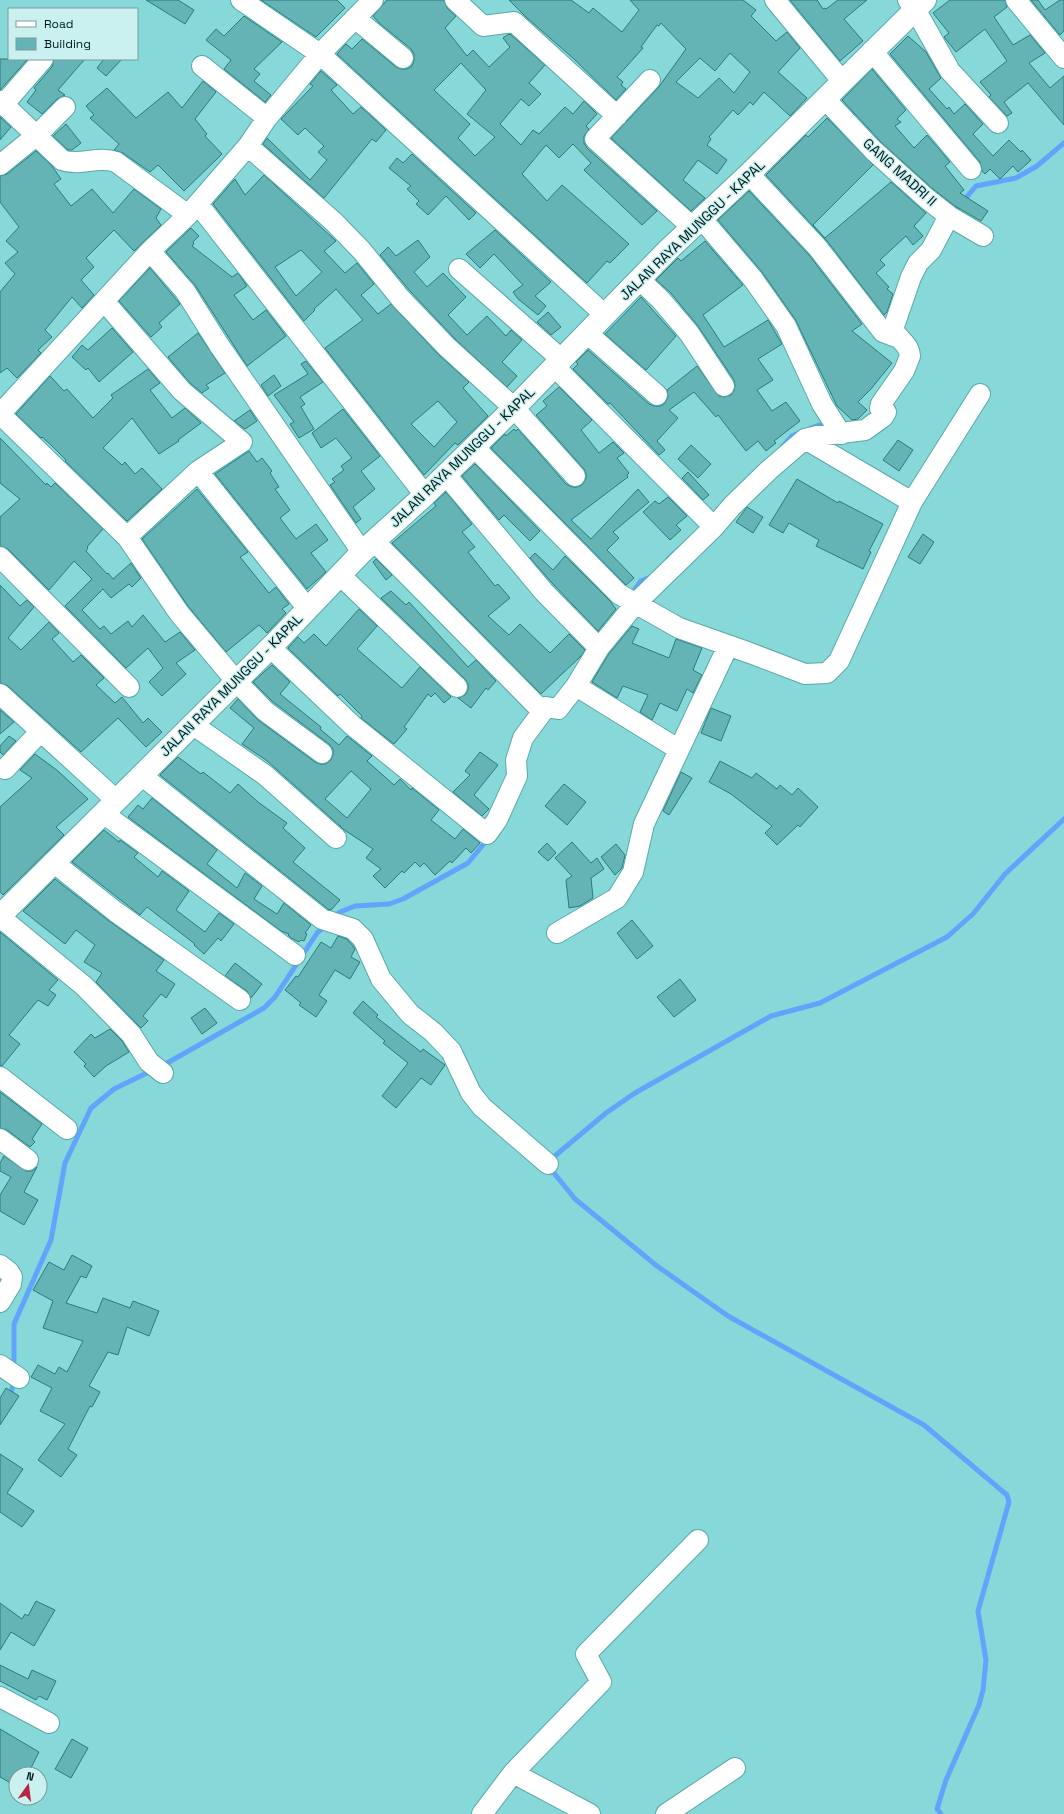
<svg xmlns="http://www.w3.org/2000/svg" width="1064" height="1814" viewBox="0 0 1064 1814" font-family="'Space Grotesk',sans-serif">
<rect width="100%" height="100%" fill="#87d8d8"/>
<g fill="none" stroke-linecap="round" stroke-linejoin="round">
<path stroke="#61a4fb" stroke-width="5" d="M 955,211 L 976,186 L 1016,178 L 1037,166 L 1064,143
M 811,428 L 819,425 L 829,425
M 783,446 L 792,436 L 801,432
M 668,559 L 681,547
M 631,595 L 641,581 L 653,576
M 334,917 L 340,912 L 355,906 L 389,904 L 403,899 L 468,863 L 487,840
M 162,1066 L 264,1008 L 275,997 L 317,933 L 324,927
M 550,1160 L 606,1113 L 635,1093 L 771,1016 L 820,1003 L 947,937 L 973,914 L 1005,874 L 1064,819
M 549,1167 L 575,1199 L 657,1266 L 728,1316 L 924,1425 L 1007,1495 L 1009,1502 L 978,1611 L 986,1660 L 983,1690 L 979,1705 L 946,1780 L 937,1809 L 941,1814
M 14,1368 L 14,1324 L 51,1240 L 65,1163 L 91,1108 L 114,1089 L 153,1070
M 10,1398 L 14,1380"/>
</g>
<path fill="#64b4b5" stroke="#277d7d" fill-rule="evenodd" d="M 146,0 L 178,0 L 194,10 L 185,24 Z
M 261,0 L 337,0 L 345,8 L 316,37 Z
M 387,0 L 444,0 L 447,8 L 456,16 L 445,28 L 467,56 L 473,50 L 489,67 L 510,47 L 503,38 L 507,35 L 510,34 L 545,65 L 529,83 L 541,94 L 529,106 L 521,99 L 500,124 L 521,145 L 533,130 L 539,134 L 565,107 L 573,114 L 584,101 L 597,114 L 586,126 L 589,129 L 584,136 L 584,143 L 587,148 L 657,211 L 642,225 L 584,170 L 591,163 L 573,144 L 559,158 L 546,145 L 522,174 L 547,201 L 562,185 L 629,244 L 610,263 L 607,261 L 587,283 L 337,54 L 346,44 L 352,49 L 362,39 L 396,67 L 401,69 L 407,69 L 412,66 L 414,60 L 414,54 L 411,49 L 379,23 L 373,16 ZM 461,63 L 486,90 L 467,114 L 495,137 L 475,156 L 458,138 L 470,124 L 434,90 Z
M 509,0 L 571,0 L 589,13 L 593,8 L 622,32 L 639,10 L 630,0 L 743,0 L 756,10 L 751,16 L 776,41 L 787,32 L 800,48 L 778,72 L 807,98 L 790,116 L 764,92 L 753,105 L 750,102 L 738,115 L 733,110 L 709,137 L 711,139 L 707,145 L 727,160 L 717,174 L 698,160 L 683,180 L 705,198 L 691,211 L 611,138 L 658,88 L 686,49 L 661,23 L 659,26 L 657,25 L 641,47 L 643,48 L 617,77 L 623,82 L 621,85 L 626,89 L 616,100 L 574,59 L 526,17 ZM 730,53 L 750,72 L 734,93 L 719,78 L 698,98 L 676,82 L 700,58 L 715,71 Z
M 790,0 L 817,0 L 823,9 L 825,8 L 826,9 L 838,0 L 867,0 L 844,19 L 863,41 L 840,61 Z
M 950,0 L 1005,0 L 1007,7 L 994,17 L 1013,45 L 1030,35 L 1045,53 L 1029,63 L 1050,88 L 1064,76 L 1064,125 L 1028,83 L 1004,102 L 1012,113 L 1007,116 L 989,97 L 991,95 L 980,82 L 1007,61 L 985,29 L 956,52 L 944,37 L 949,33 L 933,13 Z
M 1031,0 L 1038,0 L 1045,10 L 1060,0 L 1064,0 L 1064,31 L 1060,35 Z
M 244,16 L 282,42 L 254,69 L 260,74 L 254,81 L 271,95 L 265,102 L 224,69 L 231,60 L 206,40 L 216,29 L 224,36 Z
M 908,36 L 926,52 L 941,78 L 929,89 L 947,109 L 949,107 L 954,114 L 965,104 L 983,124 L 973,134 L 993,156 L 1009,140 L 1021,152 L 1022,150 L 1031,160 L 1018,172 L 1013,166 L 1000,179 L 990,169 L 985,174 L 982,171 L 980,162 L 890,54 Z
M 0,59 L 28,59 L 0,90 Z
M 54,59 L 85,59 L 58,90 L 65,95 L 57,99 L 42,114 L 27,102 L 36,90 L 34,88 L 52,67 Z
M 104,59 L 122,59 L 106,76 L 97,68 Z
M 872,69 L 906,110 L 897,119 L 901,122 L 895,126 L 914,148 L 927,135 L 950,162 L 945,166 L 964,190 L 960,193 L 988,211 L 981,221 L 955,206 L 933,189 L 881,142 L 842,100 Z
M 321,71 L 337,85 L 331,90 L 353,114 L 361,107 L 386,130 L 376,142 L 372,139 L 324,198 L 263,144 L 267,138 L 310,180 L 327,160 L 318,152 L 324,146 L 305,128 L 298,135 L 281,119 L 313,86 L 310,84 Z
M 203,81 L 216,92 L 195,119 L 207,134 L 205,136 L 222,154 L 184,191 L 158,165 L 150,172 L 123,153 L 114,150 L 119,144 L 90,118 L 94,115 L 86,106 L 107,88 L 136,118 L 168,92 L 182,108 Z
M 0,117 L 11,127 L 0,140 Z
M 827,118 L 873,165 L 813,225 L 825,238 L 891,182 L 926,213 L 914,226 L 923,236 L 913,245 L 906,236 L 880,260 L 885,265 L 876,273 L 889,287 L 887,289 L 893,294 L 887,312 L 884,315 L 827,241 L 766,175 L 806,135 L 808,137 Z
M 66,124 L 81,143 L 72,150 L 68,150 L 53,136 Z
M 36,151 L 52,166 L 61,179 L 54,184 L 71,206 L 92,189 L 113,213 L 134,189 L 161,209 L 156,218 L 161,225 L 134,251 L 114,230 L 86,258 L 94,267 L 81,280 L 94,295 L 82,308 L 72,297 L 45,330 L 52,337 L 38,350 L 41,353 L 17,378 L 7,368 L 0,373 L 0,292 L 15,274 L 5,263 L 18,252 L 6,241 L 19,227 L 0,202 L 0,176 L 7,174 Z
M 412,154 L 476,213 L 469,220 L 446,196 L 428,215 L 416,204 L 419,201 L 407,189 L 411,186 L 389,168 L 397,158 L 403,163 Z
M 264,175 L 336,241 L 324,251 L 345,273 L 357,263 L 374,284 L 361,295 L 378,314 L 391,304 L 439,355 L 469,382 L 463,388 L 488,416 L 458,445 L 455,443 L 424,475 L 325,348 L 363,320 L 336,289 L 314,309 L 315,310 L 304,321 L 213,204 L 235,179 L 245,195 ZM 301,250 L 322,272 L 296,296 L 275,267 ZM 438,401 L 457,422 L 434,447 L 411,424 Z
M 749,191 L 809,255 L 862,324 L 852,331 L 892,363 L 871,389 L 858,402 L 867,410 L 858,419 L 852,420 L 837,406 L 795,319 L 762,272 L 718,220 Z
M 191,228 L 199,236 L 193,242 L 194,244 L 192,246 L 232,277 L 238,273 L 247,286 L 234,295 L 253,320 L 266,310 L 286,336 L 247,366 L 195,285 L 166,252 Z
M 495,230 L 551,282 L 535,296 L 546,306 L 538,315 L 518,299 L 513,292 L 523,285 L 494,254 L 480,268 L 466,254 Z
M 418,240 L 430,257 L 414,272 L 427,287 L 443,273 L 466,297 L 448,315 L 467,335 L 487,316 L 506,336 L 511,330 L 522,340 L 502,362 L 517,376 L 507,387 L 455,339 L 410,291 L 380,255 L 388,247 L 396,256 Z
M 705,241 L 743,285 L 703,315 L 724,347 L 768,320 L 782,344 L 758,359 L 773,380 L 757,390 L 772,411 L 786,402 L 800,421 L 774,441 L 776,443 L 766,451 L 758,441 L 746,451 L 718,415 L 716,417 L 694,392 L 669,410 L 678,418 L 657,441 L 665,450 L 659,455 L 610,403 L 608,404 L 573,369 L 578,364 L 576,362 L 588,350 L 649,404 L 655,406 L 661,406 L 665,403 L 668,397 L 667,390 L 697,366 L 719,396 L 724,397 L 731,395 L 734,391 L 735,386 L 734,380 L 698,326 L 670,292 L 656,280 L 678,258 L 681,261 Z
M 150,268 L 180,304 L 159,323 L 162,327 L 151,337 L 119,301 Z
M 641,297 L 676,336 L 646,370 L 605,334 Z
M 548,312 L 561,327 L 551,335 L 537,322 Z
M 112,328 L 133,352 L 99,382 L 88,368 L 86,370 L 72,357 L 82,345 L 88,350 Z
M 198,333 L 225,373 L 206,385 L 209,388 L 202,393 L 190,383 L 168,357 Z
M 306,361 L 323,382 L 300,397 L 305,404 L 301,407 L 314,429 L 299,438 L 290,424 L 294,422 L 274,395 L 308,374 L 301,364 Z
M 148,369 L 160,383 L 150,390 L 172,418 L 185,408 L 201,423 L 178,440 L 179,441 L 159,454 L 132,418 L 103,448 L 122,465 L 125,462 L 135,474 L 142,468 L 162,489 L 127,521 L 65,461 L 66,460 L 51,445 L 42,437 L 41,438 L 16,414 L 50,376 L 64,391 L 67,389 L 93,418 L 113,398 L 111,395 Z
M 274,375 L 281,386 L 268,396 L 261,385 Z
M 559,387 L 592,420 L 581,430 L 599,453 L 613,442 L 624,453 L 617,458 L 629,473 L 627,475 L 628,477 L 571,520 L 591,539 L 638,489 L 649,502 L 613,532 L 619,538 L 607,550 L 634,578 L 626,585 L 491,448 L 505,434 L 506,436 L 514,429 L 516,431 L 518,429 L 566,484 L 572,487 L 577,487 L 582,485 L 586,479 L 586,474 L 584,469 L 536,415 L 547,406 L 543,401 Z
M 343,409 L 380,456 L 361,471 L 375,489 L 353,507 L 361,519 L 356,523 L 330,485 L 335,482 L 332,479 L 344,470 L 341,466 L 352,458 L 336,438 L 321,448 L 312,433 Z
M 250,410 L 257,421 L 245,429 L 234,421 Z
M 0,438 L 46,485 L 47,483 L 51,487 L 55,483 L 103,529 L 87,547 L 88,548 L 86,551 L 107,574 L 108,573 L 113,579 L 131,563 L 141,578 L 132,587 L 129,584 L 111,598 L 103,589 L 82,610 L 100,629 L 104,626 L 111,634 L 128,621 L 132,627 L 143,615 L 165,642 L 180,632 L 195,650 L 176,663 L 186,674 L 162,696 L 149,682 L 163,668 L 148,648 L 126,668 L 65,606 L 92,579 L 74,561 L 49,590 L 8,549 L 0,546 L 0,517 L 20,499 L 0,483 Z
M 898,440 L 913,450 L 899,471 L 883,460 Z
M 691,445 L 711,464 L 698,478 L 678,459 Z
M 249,451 L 257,462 L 262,458 L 272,471 L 270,473 L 279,487 L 275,489 L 290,510 L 280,518 L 296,539 L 316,524 L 328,540 L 311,553 L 326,572 L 307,589 L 215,474 Z
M 475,464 L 540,531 L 530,541 L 504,515 L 499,520 L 462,476 Z
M 688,472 L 709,495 L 703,500 L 682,478 Z
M 797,479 L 838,503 L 839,501 L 883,524 L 869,551 L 871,552 L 863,569 L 816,546 L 819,540 L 789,523 L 783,533 L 769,525 Z
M 197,489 L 248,552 L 240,557 L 269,593 L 276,587 L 289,604 L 282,609 L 286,613 L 267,633 L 259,625 L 226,652 L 188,606 L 142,539 Z
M 446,492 L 472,524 L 462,532 L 475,547 L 468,552 L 495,586 L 498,584 L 510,598 L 488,616 L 509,635 L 520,624 L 550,653 L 569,634 L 585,650 L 581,656 L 541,694 L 392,543 L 436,506 L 434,503 Z
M 668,497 L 687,516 L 676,525 L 681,530 L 670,540 L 643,512 L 655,501 L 659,504 Z
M 747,507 L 763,517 L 753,533 L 736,522 Z
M 923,534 L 934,542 L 920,564 L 908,557 Z
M 535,553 L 553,570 L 565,556 L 610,601 L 616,609 L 598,631 L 553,584 L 530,558 Z
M 376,559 L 392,575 L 386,580 L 373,562 Z
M 0,585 L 20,606 L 27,600 L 34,607 L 8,638 L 21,650 L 49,622 L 59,633 L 52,639 L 73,662 L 81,655 L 104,678 L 96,685 L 115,703 L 122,697 L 143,723 L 148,718 L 162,732 L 146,747 L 118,718 L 81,752 L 8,686 L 0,683 Z
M 391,591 L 406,605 L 409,602 L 468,667 L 476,660 L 496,681 L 488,690 L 486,688 L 471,708 L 458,698 L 465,695 L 468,690 L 468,684 L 465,679 L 381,598 Z
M 359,609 L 377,626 L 357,649 L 402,688 L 420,667 L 451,697 L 444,703 L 435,693 L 431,697 L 428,694 L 404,727 L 407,729 L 394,744 L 361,718 L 362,716 L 340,694 L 338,696 L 288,648 L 298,637 L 304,643 L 314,634 L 326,646 Z
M 632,626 L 639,629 L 632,643 L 669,658 L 676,639 L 702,648 L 693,670 L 702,675 L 693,693 L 687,689 L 677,711 L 660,703 L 652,720 L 640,712 L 648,695 L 623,686 L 617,698 L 592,682 L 608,655 Z
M 272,665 L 290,682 L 280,694 L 321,727 L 320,729 L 339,745 L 347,736 L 372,756 L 367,761 L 394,785 L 400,779 L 411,790 L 412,788 L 439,810 L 431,820 L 455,839 L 463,829 L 480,843 L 471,853 L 466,848 L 452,863 L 450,861 L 435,875 L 424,863 L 420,867 L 415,862 L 404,873 L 402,871 L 385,888 L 373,876 L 381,869 L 366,858 L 373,849 L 343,829 L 340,826 L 341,825 L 340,826 L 266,760 L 242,744 L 254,728 L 230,708 L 238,699 L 258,720 L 315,762 L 320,764 L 326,764 L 331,760 L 333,755 L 333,749 L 329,744 L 273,702 L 253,682 ZM 351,771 L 371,789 L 347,818 L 325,799 Z
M 711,708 L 731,716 L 721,741 L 701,733 Z
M 0,710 L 14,722 L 0,734 Z
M 9,736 L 16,741 L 3,755 L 0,752 L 0,746 Z
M 480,752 L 498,765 L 474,795 L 489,809 L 482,816 L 453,792 L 470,775 L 465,771 Z
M 35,754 L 58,771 L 88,799 L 56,827 L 64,835 L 3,895 L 0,892 L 0,807 L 32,778 L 20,770 Z
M 178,757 L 201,774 L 203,772 L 230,793 L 238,784 L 258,802 L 287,823 L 283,828 L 305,848 L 293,862 L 340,900 L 331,910 L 328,909 L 160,775 Z
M 720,761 L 752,778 L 756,773 L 777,789 L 780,785 L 792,795 L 798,788 L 818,807 L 800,827 L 798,825 L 777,845 L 765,833 L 772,826 L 731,794 L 709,782 Z
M 681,772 L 692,778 L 669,815 L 663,811 Z
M 564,784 L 586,802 L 567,825 L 545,806 Z
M 152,798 L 217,850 L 207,864 L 237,888 L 245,873 L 262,886 L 254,899 L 277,914 L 284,903 L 311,925 L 305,933 L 307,934 L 304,941 L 301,940 L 299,942 L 291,938 L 288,935 L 289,934 L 281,931 L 128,817 L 138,805 L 143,809 Z
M 104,830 L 119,842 L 120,840 L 138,853 L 134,857 L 158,877 L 162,871 L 189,891 L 176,910 L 205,932 L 219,913 L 234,924 L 221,941 L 218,938 L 204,954 L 194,945 L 195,944 L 147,907 L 140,915 L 72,862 Z
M 572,842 L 591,863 L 597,858 L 604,869 L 591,878 L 593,898 L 580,906 L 569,908 L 566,880 L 572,876 L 555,858 Z
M 547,843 L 556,853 L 548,861 L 538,852 Z
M 616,844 L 625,855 L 622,868 L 615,875 L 601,857 Z
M 55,879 L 109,921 L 164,960 L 156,971 L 175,984 L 166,998 L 161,994 L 143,1016 L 148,1021 L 141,1028 L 96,982 L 102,973 L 84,962 L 95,945 L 76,930 L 65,944 L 23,911 Z
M 632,920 L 653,946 L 637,959 L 617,933 Z
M 0,932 L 58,980 L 49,990 L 56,995 L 48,1006 L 38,1000 L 9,1035 L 20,1044 L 2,1066 L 0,1066 Z
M 338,936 L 347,939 L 353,946 L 355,949 L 351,957 L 360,962 L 350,979 L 335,970 L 319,995 L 327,1001 L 316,1017 L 299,1005 L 301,1003 L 285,990 L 296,976 L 298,977 L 321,942 L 331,948 Z
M 235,963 L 262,984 L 251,998 L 247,991 L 225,976 Z
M 680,979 L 696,1000 L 674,1017 L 657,997 Z
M 363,1001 L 378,1015 L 376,1017 L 421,1052 L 423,1049 L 445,1065 L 431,1085 L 421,1078 L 396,1108 L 382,1096 L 408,1063 L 383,1043 L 385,1041 L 353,1013 Z
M 205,1008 L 217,1023 L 202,1034 L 191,1018 Z
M 110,1029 L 122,1041 L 129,1052 L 106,1066 L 94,1077 L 84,1066 L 86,1064 L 74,1052 L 91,1034 L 95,1038 Z
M 0,1092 L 42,1124 L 32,1139 L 35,1142 L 30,1147 L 7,1130 L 0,1128 Z
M 4,1156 L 26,1171 L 32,1171 L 37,1167 L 24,1192 L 38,1200 L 24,1225 L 0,1211 L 0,1195 L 11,1177 L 0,1171 L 0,1163 Z
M 72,1255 L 92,1266 L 86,1278 L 81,1276 L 66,1303 L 97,1313 L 103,1298 L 130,1308 L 133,1301 L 159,1311 L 149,1336 L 127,1327 L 118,1355 L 108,1352 L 89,1386 L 100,1392 L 92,1407 L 90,1406 L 68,1449 L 77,1455 L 61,1477 L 38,1460 L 65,1424 L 40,1411 L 52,1388 L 31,1377 L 38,1365 L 55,1374 L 59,1367 L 67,1372 L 83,1341 L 43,1328 L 53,1301 L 33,1290 L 49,1262 L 64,1270 Z
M 6,1388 L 19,1396 L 0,1425 L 0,1398 Z
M 0,1454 L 23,1469 L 7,1493 L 34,1511 L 22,1527 L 0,1512 Z
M 36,1601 L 55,1610 L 34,1646 L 11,1632 L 0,1650 L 0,1603 L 22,1619 L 25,1614 L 28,1616 Z
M 0,1665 L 28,1679 L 32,1670 L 56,1681 L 47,1700 L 39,1696 L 36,1700 L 0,1681 Z
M 0,1729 L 39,1752 L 28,1774 L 16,1774 L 16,1786 L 0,1777 Z
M 72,1739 L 88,1748 L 71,1778 L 55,1769 Z"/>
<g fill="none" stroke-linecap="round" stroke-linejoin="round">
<g stroke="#59aaaa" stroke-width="22">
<path id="minor" d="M 241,0 L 320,54 L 605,315
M 455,0 L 483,26 L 514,22 L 617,116
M 775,0 L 842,81
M 908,0 L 915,9 L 950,71 L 998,123
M 1016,0 L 1064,58
M 355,18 L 403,58
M 872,51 L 971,169
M 202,66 L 267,118
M 650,80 L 595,139 L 692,227
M 825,99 L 873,150 L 926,198 L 949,216 L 983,236
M 0,101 L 62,160 C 80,167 97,155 116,162 L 188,215
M 4,104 L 43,59
M 248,146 L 334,222 L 362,251 L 401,299 L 447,347 L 514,408 L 575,476
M 0,165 L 37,135 L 65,107
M 749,174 L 818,248 L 883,332 L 896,337
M 198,204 L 425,495
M 701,218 L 753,279 L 786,326 L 822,404 L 841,434
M 150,251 L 185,291 L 219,345 L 362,552
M 459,269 L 561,359
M 640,280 L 661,300 L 689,333 L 724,386
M 104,301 L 182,391 L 242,442 L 198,471 L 127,537
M 587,333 L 657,395
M 554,366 L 714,527
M 0,414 L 150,251 L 188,215 L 248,146 L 267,118 L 320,54 L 373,0
M 0,414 L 127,537 L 179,613 L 236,681 L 265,711 L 322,753
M 805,439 L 912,502
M 474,447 L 619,594 L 679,628 L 750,653 L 805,674 L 827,673 L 839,661 L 912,502 L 980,394
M 198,471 L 308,609
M 446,475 L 544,592 L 599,648
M 374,541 L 542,711
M 0,557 L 129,687
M 340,575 L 457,687
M 271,648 L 352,725 L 487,834 L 497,820 L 517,776 L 516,760 L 523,738 L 546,707 L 558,709 L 576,686 L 599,648 L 636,603 L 714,527 L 732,506 L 769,470 L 805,439 L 817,436 L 865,430 L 883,417 L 886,412 L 880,408 L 881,404 L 904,371 L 910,356 C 909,343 898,340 893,329 L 911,277 L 918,263 L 931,250 L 949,216
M 576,686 L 678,749
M 0,694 L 116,800
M 192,724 L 265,775 L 336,838
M 5,769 L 41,731
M 141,775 L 322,919 L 353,929 L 363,939 L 381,979 L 410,1014 L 433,1032 L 451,1051 L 471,1093 L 482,1107 L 548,1164
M 103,813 L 295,955
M 53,862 L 116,912 L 240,1000
M 0,917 L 84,986 L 131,1034 L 149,1062 L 163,1073
M 557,933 L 617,898 L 633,872 L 644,824 L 728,646
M 0,1077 L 67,1129
M 0,1139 L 28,1160
M 0,1265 L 9,1272 L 12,1277 L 11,1284 L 0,1302
M 0,1365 L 19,1378
M 0,1697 L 49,1723
M 513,1773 L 601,1682 L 586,1654 L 698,1540
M 482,1814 L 513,1773 L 590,1814
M 666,1814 L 735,1768"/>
</g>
<g stroke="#59aaaa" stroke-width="24">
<path id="tertiary" d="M 0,916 L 275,643 L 362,552 L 425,495 L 514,408 L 668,250 L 749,174 L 925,0"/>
</g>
<use href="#minor" stroke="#fff" stroke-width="20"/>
<use href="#tertiary" stroke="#fff" stroke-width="22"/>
</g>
<g text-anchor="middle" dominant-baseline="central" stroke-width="3" stroke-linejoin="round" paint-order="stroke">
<g font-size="14" fill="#021b1b" stroke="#caf0f0">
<text transform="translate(900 172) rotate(42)">GANG MADRI II</text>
<text transform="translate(692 230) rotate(-44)">JALAN RAYA MUNGGU - KAPAL</text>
<text transform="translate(462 457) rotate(-44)">JALAN RAYA MUNGGU - KAPAL</text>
<text transform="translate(231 685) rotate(-45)">JALAN RAYA MUNGGU - KAPAL</text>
</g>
</g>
<rect x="8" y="8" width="130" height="52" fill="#caf0f0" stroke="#7a9b9b"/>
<rect x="16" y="21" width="20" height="6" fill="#ffffff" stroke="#7a9b9b"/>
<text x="44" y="28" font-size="12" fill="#021b1b">Road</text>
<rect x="16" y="38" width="20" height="12" fill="#64b4b5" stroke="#7a9b9b"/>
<text x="44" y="48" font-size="12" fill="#021b1b">Building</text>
<g transform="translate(28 1786) rotate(14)"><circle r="19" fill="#caf0f0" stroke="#7a9b9b"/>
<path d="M0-3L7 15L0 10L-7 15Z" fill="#b72643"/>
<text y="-6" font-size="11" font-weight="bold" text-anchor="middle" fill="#021b1b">N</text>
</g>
</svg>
